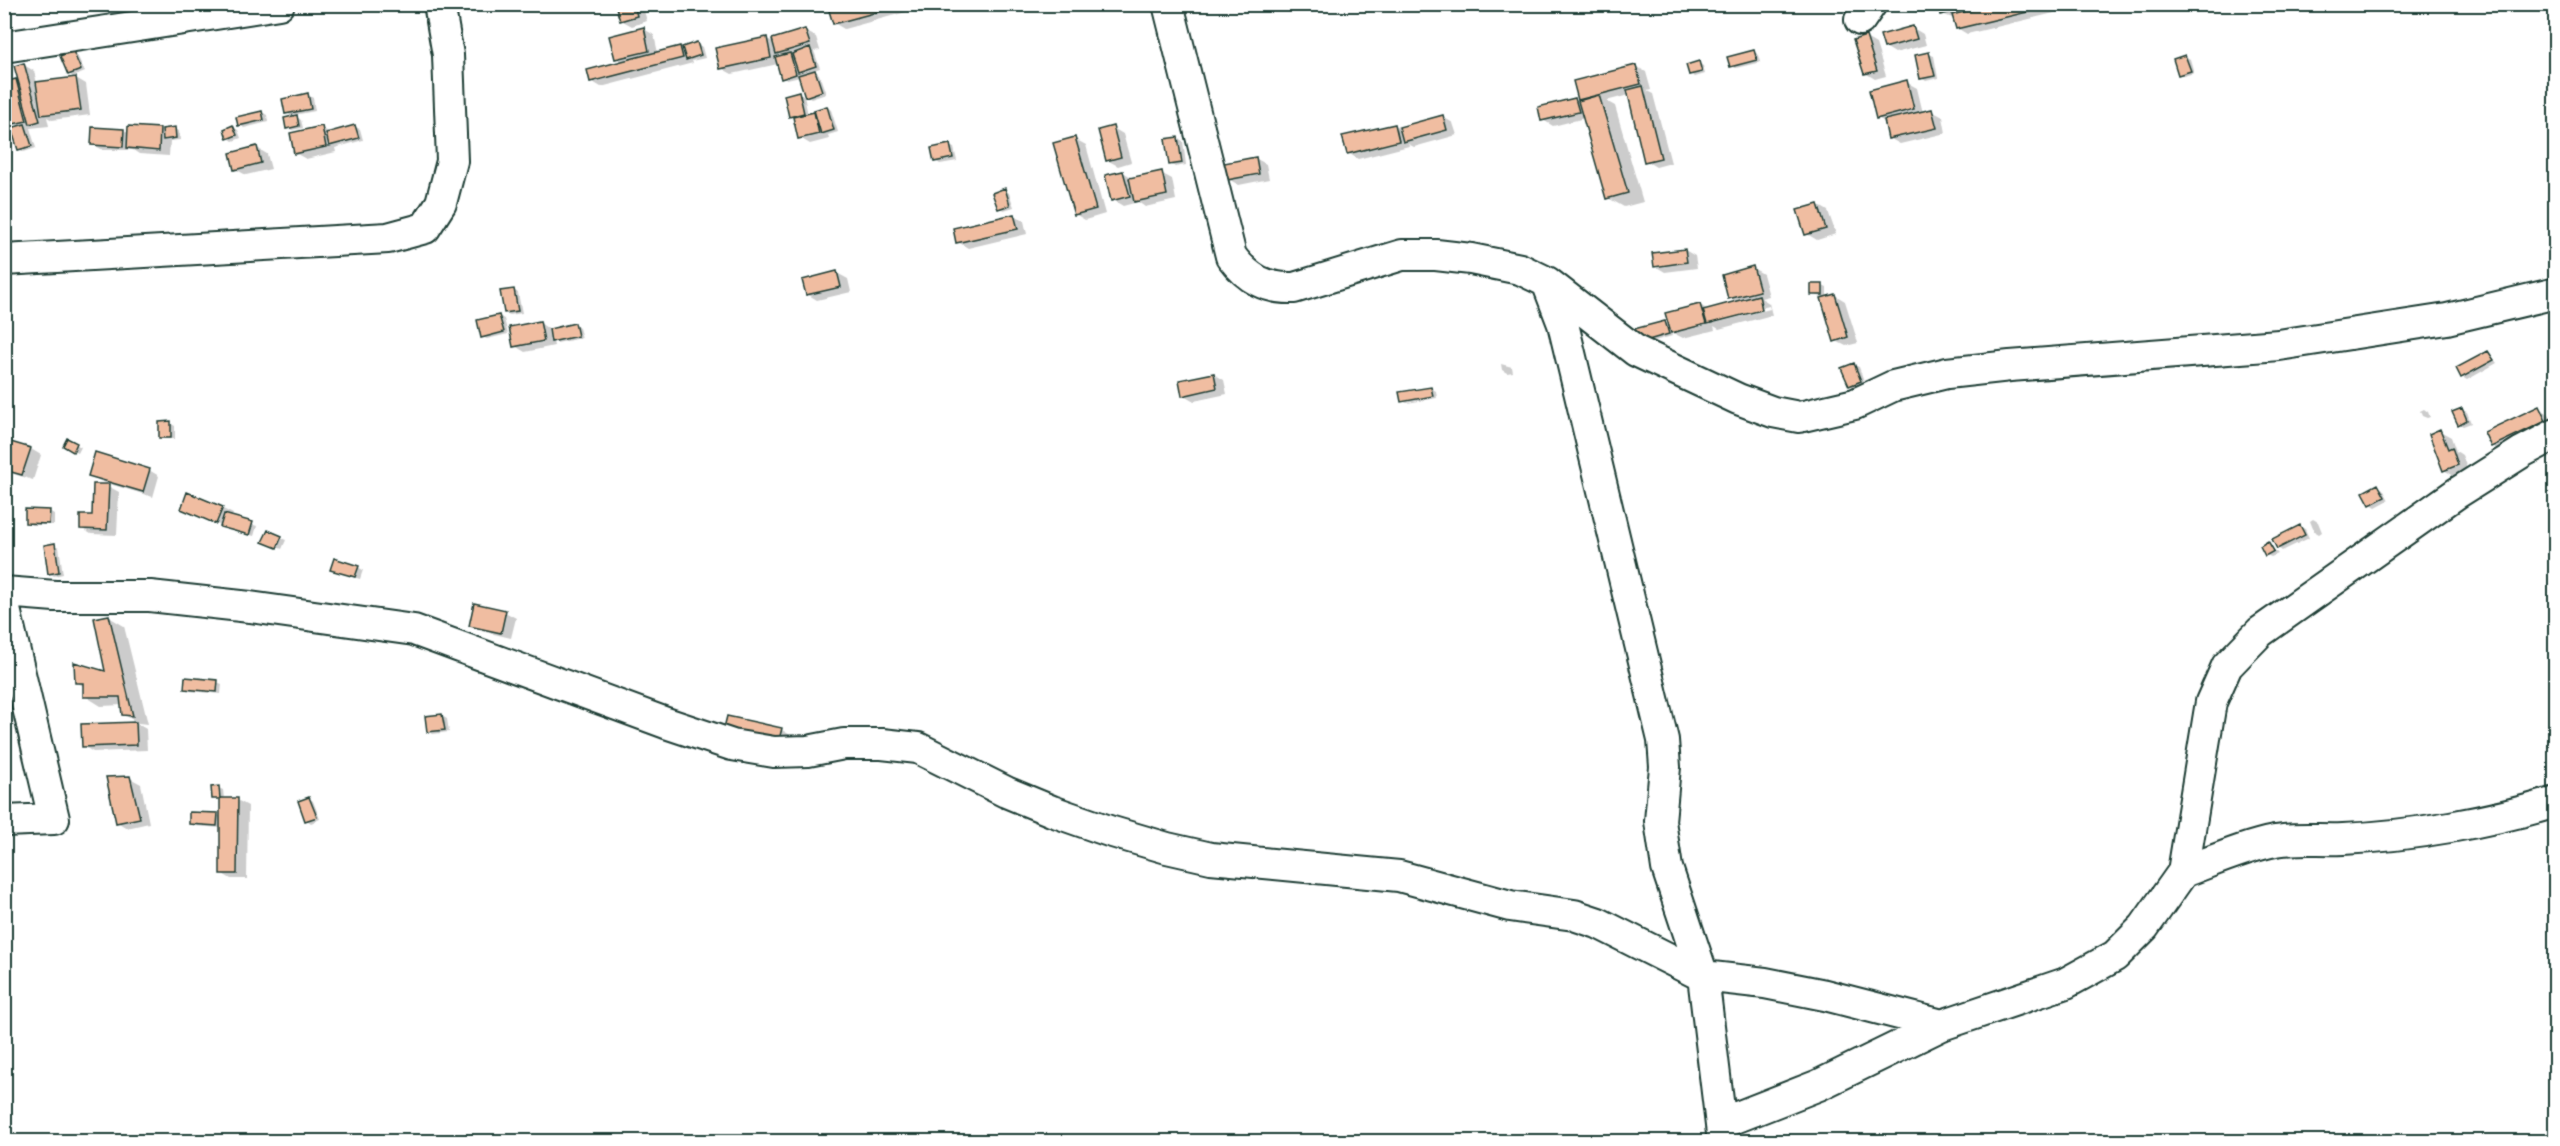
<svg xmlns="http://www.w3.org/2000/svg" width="2560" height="1146" viewBox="0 0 2560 1146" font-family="'Patrick Hand',sans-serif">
<rect width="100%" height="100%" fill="#fff"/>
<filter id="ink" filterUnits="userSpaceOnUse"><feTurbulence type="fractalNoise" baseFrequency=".0167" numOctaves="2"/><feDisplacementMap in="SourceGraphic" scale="12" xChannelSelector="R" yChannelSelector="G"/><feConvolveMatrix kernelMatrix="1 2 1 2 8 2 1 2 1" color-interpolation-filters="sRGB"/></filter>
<g filter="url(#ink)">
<path fill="#0003" fill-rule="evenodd" d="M 617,4 L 642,4 L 647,21 L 632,26 L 621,20 Z
M 831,4 L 903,4 L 906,12 L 844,29 L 834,23 Z
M 1939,4 L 1979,4 L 1981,9 L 2001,4 L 2052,4 L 2054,13 L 1967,34 L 1957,28 L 1955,19 L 1942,14 Z
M 1913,28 L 1923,34 L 1926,45 L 1895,53 L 1885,47 Z
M 644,29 L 654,35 L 658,53 L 680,48 L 685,51 L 697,44 L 702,47 L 705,58 L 692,61 L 693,63 L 601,87 L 591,81 L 623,62 L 616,58 Z
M 805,31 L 816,37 L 820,50 L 814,51 L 820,68 L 814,70 L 819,74 L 826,94 L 811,99 L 806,96 L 800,77 L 787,80 L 783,78 L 778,64 L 732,74 L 721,68 L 767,39 L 775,43 Z
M 1866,38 L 1876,44 L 1886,76 L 1875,79 L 1865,73 Z
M 73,52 L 77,55 L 85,72 L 73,77 L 69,74 Z
M 1754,52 L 1759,55 L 1761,62 L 1736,68 L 1731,66 Z
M 1929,54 L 1934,56 L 1938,78 L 1926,81 L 1921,78 Z
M 2185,56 L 2190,59 L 2194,73 L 2184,76 L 2180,74 Z
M 1699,63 L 1703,66 L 1705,74 L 1695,77 L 1690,74 Z
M 24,65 L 34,71 L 37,83 L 76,78 L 86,84 L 90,115 L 52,120 L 47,117 L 49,126 L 30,128 L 36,148 L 24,152 L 19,149 L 20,127 L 14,123 L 16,80 L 20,83 Z
M 1636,66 L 1646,72 L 1651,90 L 1647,91 L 1653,94 L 1671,163 L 1656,167 L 1646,161 L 1629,95 L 1606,101 L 1615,106 L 1643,202 L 1624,207 L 1608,198 L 1585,118 L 1553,126 L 1543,120 L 1575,100 L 1580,103 L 1575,82 Z
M 1906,82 L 1917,88 L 1923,113 L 1932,111 L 1943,117 L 1946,133 L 1900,144 L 1889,138 L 1886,123 L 1878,118 Z
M 799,93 L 804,96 L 808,115 L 813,113 L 818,116 L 827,107 L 831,110 L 838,132 L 828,135 L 829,139 L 810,144 L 800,138 L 794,118 L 790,116 Z
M 308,95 L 313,98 L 315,111 L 294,115 L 301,120 L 303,128 L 292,130 L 288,128 L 294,118 L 287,113 Z
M 262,112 L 267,115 L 268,122 L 244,128 L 240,125 Z
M 1443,117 L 1453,123 L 1457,135 L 1414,147 L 1408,144 L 1409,146 L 1358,159 L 1348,153 L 1395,125 L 1401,128 Z
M 233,127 L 238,130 L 241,138 L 233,141 L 229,138 Z
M 355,127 L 360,129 L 363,140 L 335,148 L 336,152 L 306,159 L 295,153 L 321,128 L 331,133 Z
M 1113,128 L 1123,134 L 1131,162 L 1118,166 L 1107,160 Z
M 174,129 L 179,131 L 180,140 L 170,141 L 169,156 L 139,154 L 133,150 L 103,150 L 92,144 L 124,130 L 129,134 L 160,130 L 164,132 Z
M 1178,138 L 1183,141 L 1186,165 L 1175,167 L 1170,164 Z
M 1075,139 L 1086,145 L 1105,214 L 1085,220 L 1075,214 Z
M 949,146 L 954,148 L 957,161 L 940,164 L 935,161 Z
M 257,148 L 267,154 L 271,169 L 246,175 L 235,169 Z
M 1255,158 L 1266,164 L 1269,179 L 1239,185 L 1228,179 Z
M 1123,172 L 1133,178 L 1161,173 L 1172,179 L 1176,200 L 1145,207 L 1138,202 L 1123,206 L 1113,200 Z
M 1005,190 L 1009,193 L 1014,207 L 1004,210 L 999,208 Z
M 1818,205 L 1828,211 L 1836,234 L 1817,240 L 1807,234 Z
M 1014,215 L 1024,221 L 1027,234 L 968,248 L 958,242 Z
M 1685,250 L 1695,256 L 1697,268 L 1665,272 L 1655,266 Z
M 1753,268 L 1763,274 L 1769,296 L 1761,298 L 1769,303 L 1772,315 L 1719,329 L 1714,326 L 1715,330 L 1683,338 L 1671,332 L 1672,336 L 1644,344 L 1640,342 L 1664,322 L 1670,326 L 1700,305 L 1708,310 L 1737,302 L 1729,298 ZM 1769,306 L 1770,309 L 1715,323 L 1715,320 Z
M 837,273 L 848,279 L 851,292 L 817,300 L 807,294 Z
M 1823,286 L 1827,288 L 1827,298 L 1835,295 L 1845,301 L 1858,343 L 1846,346 L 1836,341 L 1822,297 L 1812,294 Z
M 514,290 L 518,293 L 522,313 L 510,315 L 505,313 Z
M 499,316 L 504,319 L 508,334 L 487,339 L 483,337 Z
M 540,323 L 550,330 L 575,325 L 579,328 L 582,338 L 557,343 L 553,341 L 554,346 L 525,352 L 515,346 Z
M 2488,352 L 2497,363 L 2467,380 L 2462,377 Z
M 1501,364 L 1512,367 L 1513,372 L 1507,373 L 1502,370 Z
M 1854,365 L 1859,367 L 1865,384 L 1855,388 L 1850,385 Z
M 1214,374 L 1224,380 L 1227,394 L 1194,401 L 1184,395 Z
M 1431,388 L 1436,391 L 1437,398 L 1407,403 L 1402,401 Z
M 2539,408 L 2549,414 L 2555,427 L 2503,452 L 2492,446 Z
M 2424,409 L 2428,412 L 2430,417 L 2427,418 L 2422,416 L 2420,411 Z
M 2462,410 L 2467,412 L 2471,423 L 2463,426 L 2459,424 Z
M 170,423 L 175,426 L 175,439 L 165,439 L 160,437 Z
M 2440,431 L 2451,437 L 2456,451 L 2462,455 L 2468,471 L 2454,476 L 2444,470 Z
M 68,440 L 81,447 L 78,453 L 65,446 Z
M 4,441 L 31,449 L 41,455 L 33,480 L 4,471 Z
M 149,470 L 159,476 L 153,497 L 100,481 L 90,475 Z
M 108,486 L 119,492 L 117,535 L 91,534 L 81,528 L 93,517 Z
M 2378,486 L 2383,489 L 2389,500 L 2376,507 L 2371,504 L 2365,493 Z
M 188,494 L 223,509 L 233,514 L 231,518 L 257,526 L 254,536 L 226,528 L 193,514 Z
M 49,511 L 54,514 L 54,525 L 31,525 L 26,522 Z
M 2313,519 L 2318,522 L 2322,532 L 2319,534 L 2314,531 L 2310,521 Z
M 2300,527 L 2305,529 L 2309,538 L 2282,551 L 2278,548 Z
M 281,538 L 286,540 L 282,549 L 269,544 Z
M 2268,543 L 2278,554 L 2271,557 L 2266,555 Z
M 54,545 L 59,547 L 63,574 L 54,576 L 49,573 Z
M 358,567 L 363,570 L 360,579 L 337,572 Z
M 505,612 L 516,618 L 511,638 L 481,631 L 471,625 Z
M 109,617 L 124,626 L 148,724 L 138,723 L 123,714 L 123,705 L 101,706 L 85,696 L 85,687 L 76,682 L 106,673 Z
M 217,682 L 222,684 L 221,694 L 190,691 L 186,688 Z
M 442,716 L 447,719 L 449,732 L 433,734 L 428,731 Z
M 136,723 L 146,729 L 147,750 L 93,752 L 83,746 Z
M 782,730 L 792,736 L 790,745 L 736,733 Z
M 130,778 L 141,784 L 149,823 L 127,828 L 117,822 Z
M 219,788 L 223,790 L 224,799 L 237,800 L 248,806 L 247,879 L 231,879 L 221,873 L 222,828 L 195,826 L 190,824 L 218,815 L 222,817 L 222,801 L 213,798 Z
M 309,798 L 313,801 L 320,819 L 311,823 L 307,820 Z"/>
<path fill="#f0bda1" stroke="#1f3d34" stroke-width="1.5" d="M 615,4 L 634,4 L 637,16 L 620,21 Z
M 827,4 L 895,4 L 896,7 L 833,24 Z
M 1938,4 L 1971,4 L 1972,7 L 1940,15 Z
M 1995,4 L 2044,4 L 2044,8 L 1956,29 L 1952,15 Z
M 1913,26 L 1917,39 L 1884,48 L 1880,35 Z
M 644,27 L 649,51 L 615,59 L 609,36 Z
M 805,29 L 810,44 L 776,54 L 772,39 Z
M 1866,36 L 1877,71 L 1864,74 L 1853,40 Z
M 767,37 L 771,58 L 720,69 L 715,48 Z
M 697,42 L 701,55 L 686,60 L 682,47 Z
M 680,46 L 683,58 L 590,82 L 587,70 Z
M 810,47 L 816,66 L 798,72 L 792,54 Z
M 1754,50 L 1757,60 L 1730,67 L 1727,57 Z
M 73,51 L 81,70 L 68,75 L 60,56 Z
M 1929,52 L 1935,76 L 1920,79 L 1915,55 Z
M 790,53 L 796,74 L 781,79 L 775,57 Z
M 2185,55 L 2191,71 L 2178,75 L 2173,59 Z
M 1699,61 L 1702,72 L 1689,75 L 1686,65 Z
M 24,63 L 40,121 L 30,124 L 14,66 Z
M 1636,65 L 1641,84 L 1578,100 L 1573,81 Z
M 815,70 L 822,91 L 805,97 L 798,75 Z
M 76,77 L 81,110 L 41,115 L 36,82 Z
M 16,79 L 27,121 L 13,124 L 4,93 L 4,82 Z
M 1907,80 L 1914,109 L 1876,119 L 1869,90 Z
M 1643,86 L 1661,158 L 1644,162 L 1627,90 Z
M 799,91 L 804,113 L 789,117 L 784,95 Z
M 308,93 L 311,109 L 285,114 L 282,99 Z
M 1599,95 L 1628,193 L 1606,199 L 1578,101 Z
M 1575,98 L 1579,112 L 1541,121 L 1538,107 Z
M 827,106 L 834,130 L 821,134 L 814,110 Z
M 1932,109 L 1937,128 L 1888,139 L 1884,120 Z
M 262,111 L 264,120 L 238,126 L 236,117 Z
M 814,112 L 819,134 L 798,139 L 793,117 Z
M 297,115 L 299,126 L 286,129 L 284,118 Z
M 1443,115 L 1447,130 L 1403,142 L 1399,127 Z
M 25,124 L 32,146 L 18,150 L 11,128 Z
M 1395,124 L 1399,141 L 1347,154 L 1342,136 Z
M 233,125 L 237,135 L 227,139 L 224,129 Z
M 355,125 L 359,138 L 329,146 L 326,133 Z
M 128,126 L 160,128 L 159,151 L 127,148 Z
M 322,126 L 326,147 L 294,154 L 290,133 Z
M 1113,126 L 1121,157 L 1106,161 L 1098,130 Z
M 92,127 L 124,129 L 123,147 L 91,145 Z
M 175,127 L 176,138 L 163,140 L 162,129 Z
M 1075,137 L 1096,209 L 1074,215 L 1053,143 Z
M 1178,137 L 1182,163 L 1169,165 L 1165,139 Z
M 950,144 L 953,158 L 934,162 L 931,148 Z
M 257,146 L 261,163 L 234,170 L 230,153 Z
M 1256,157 L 1259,174 L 1227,180 L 1224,163 Z
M 1123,171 L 1130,196 L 1111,201 L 1105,175 Z
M 1162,171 L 1167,195 L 1134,202 L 1129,178 Z
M 1005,188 L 1010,205 L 998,209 L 992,193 Z
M 1818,204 L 1826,229 L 1805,235 L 1797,210 Z
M 1014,214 L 1018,229 L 956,243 L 953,228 Z
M 1685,249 L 1687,262 L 1654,267 L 1652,253 Z
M 1753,266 L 1760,291 L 1728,299 L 1722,275 Z
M 837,271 L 841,287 L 806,295 L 802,280 Z
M 1811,284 L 1823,284 L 1823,295 L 1811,295 Z
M 514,289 L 518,311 L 504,313 L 500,291 Z
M 1835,294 L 1848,337 L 1834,342 L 1821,298 Z
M 1759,295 L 1762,310 L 1707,324 L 1703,310 Z
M 1700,304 L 1706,324 L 1671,333 L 1665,313 Z
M 499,315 L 504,332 L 481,338 L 477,320 Z
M 540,321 L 544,341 L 513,347 L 509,327 Z
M 1665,321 L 1669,334 L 1638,343 L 1634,329 Z
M 575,323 L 578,336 L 551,342 L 549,329 Z
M 2488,351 L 2494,360 L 2461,378 L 2456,368 Z
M 1854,363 L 1861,381 L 1849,386 L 1841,368 Z
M 1214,373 L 1217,388 L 1182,396 L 1179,380 Z
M 1431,387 L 1433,396 L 1401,402 L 1399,392 Z
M 2539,406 L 2546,421 L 2491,447 L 2484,432 Z
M 2462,408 L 2467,420 L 2458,425 L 2452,412 Z
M 171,421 L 171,438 L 159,438 L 159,422 Z
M 2440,429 L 2448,449 L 2452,447 L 2458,465 L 2443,471 L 2429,434 Z
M 67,438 L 77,443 L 73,452 L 63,446 Z
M 4,440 L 31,448 L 22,475 L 4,470 Z
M 95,452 L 150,469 L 143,492 L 88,476 Z
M 93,484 L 109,484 L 107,530 L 80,529 L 80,515 L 92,515 Z
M 2378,484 L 2385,497 L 2370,505 L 2363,492 Z
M 187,492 L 223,507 L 216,524 L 181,509 Z
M 25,509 L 50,510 L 49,524 L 25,523 Z
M 224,514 L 253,522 L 249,535 L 220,527 Z
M 2300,525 L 2305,535 L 2277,549 L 2272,539 Z
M 268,530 L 282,536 L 277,548 L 262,542 Z
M 2268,541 L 2274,551 L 2265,556 L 2260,546 Z
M 55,543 L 59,572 L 48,574 L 44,545 Z
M 334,558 L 359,566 L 355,577 L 330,570 Z
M 474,603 L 506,610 L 501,633 L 469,626 Z
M 109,615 L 133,716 L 122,715 L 120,697 L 83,697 L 83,683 L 75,683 L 74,662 L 105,671 L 94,618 Z
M 185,677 L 218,680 L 217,692 L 184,689 Z
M 442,714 L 445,730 L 427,732 L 425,716 Z
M 727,716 L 782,728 L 779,740 L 724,728 Z
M 136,722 L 137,745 L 82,747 L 81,724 Z
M 130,776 L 140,818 L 116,823 L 106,777 Z
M 219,786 L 220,799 L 212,799 L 211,787 Z
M 309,797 L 317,817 L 305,821 L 298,801 Z
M 220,798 L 238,798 L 237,874 L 220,874 Z
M 189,812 L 218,813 L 217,826 L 189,824 Z"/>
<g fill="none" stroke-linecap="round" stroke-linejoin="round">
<g stroke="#1f3d34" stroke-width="34">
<path id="minor" d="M 1168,4 L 1231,256 C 1248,279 1266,289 1294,288 L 1402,255 L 1436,255 L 1471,259 L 1520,269 L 1547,282 L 1563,324 L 1663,740 L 1665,767 L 1660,821 L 1667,868 L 1703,976 L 1723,1142
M 1860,20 L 1871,4
M 4,47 L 279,4
M 4,260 L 388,238 L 425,228 L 441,203 L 452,161 L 448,55 L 439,4
M 1547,282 L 1636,351 L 1738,399 L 1773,412 L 1799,417 L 1855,404 L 1893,386 L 1947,373 L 2010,366 L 2279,345 L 2447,319 L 2556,293
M 4,592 L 55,596 L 150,596 L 250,607 L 414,630 L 666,723 L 732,745 L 774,752 L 808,751 L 844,744 L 882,744 L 918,748 L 1006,792 L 1052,811 L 1109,831 L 1167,848 L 1211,858 L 1399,876 L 1510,906 L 1574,915 L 1598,923 L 1703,976 L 1765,983 L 1825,995 L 1942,1025
M 4,605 L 54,819 L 4,821
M 2183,872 C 2213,861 2244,847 2275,841 C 2298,837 2320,840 2343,839 C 2412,836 2490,822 2556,802
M 1722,1123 L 1819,1085 L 1942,1025 L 2066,983 L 2115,956 L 2144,927 L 2183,872 L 2211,702 L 2227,666 L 2260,632 L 2457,493 L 2522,452 L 2556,434"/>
</g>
<use href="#minor" stroke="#fff" stroke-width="30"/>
</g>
</g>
<rect width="2560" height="1146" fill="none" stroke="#fff" stroke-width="24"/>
<rect x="12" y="12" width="2536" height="1122" fill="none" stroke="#1f3d34" stroke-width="2" filter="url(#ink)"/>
</svg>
